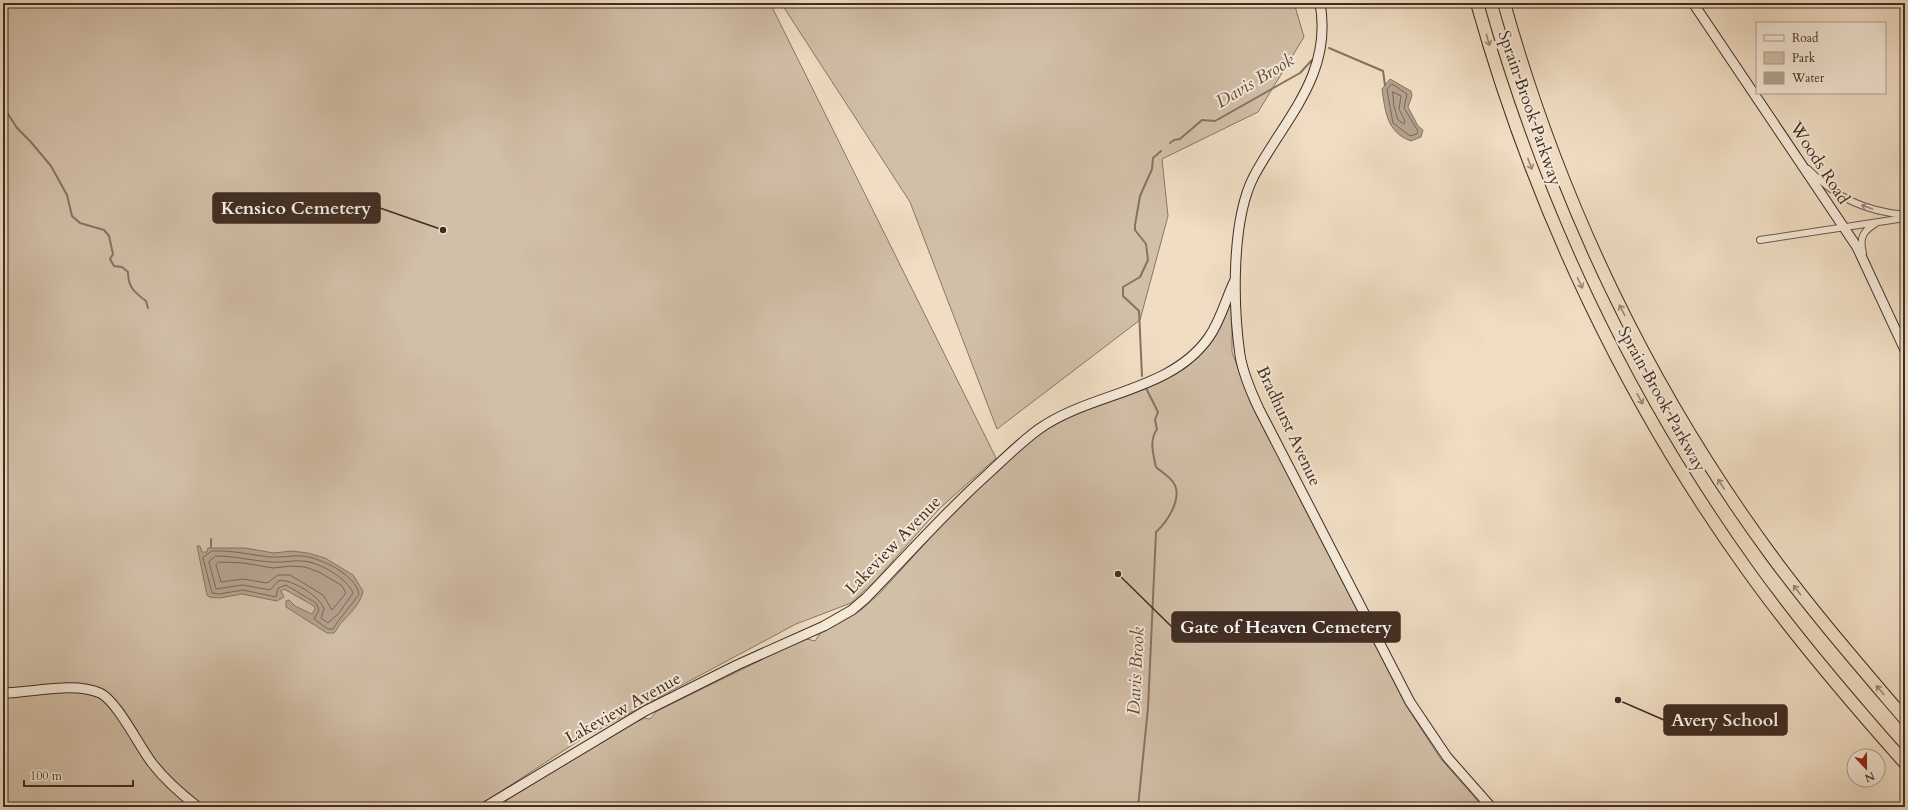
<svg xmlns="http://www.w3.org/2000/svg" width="1908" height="810" viewBox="0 0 1908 810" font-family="Cardo,serif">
<rect width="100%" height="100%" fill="#f0ddc3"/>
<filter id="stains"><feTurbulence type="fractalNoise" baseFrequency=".005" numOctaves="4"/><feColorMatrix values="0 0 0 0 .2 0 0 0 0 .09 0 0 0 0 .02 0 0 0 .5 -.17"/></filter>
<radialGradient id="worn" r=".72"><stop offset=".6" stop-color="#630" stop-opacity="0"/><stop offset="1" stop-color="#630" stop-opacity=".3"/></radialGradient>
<path fill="#d2bfa8" stroke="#897666" d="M 3,3 L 770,3 L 996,458 L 939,509 L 875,581 L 851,603 L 796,624 L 583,738 L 477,807 L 3,807 Z
M 781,3 L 1294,3 L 1304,37 L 1258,112 L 1162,159 L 1168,216 L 1140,320 L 997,429 L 910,202 Z
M 1232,304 L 1232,352 L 1251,404 L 1407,707 L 1440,758 L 1483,807 L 496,807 L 629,725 L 645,718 L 650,719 L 657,711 L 800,641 L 807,639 L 815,641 L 821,632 L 861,610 L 878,595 C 927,543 978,480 1036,436 C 1067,413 1106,401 1143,387 C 1157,382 1171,377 1184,369 C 1198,359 1209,345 1218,330 C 1222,322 1227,314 1228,305 Z"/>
<path fill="#b4a18d" stroke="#867363" d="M 1390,79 L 1411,91 L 1412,96 L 1408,107 L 1418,126 L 1423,130 L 1421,137 L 1411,141 C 1387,133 1385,111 1382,89 Z
M 197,546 L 200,546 L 202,552 L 207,552 L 208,548 L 245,548 L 274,553 L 291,551 L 308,553 L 325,558 L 353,575 L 363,591 C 361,603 349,615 341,623 C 338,626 337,630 334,633 L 327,633 L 286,607 L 286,601 L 289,600 L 295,606 L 312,614 L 315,609 L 314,606 L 284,589 L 281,591 L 284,597 L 277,601 L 242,594 L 220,598 L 209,597 L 207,595 Z"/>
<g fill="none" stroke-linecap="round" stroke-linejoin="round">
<path stroke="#7a6758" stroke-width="1" d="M 1392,84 L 1407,94 L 1404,108 L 1418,131 L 1417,134 L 1410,136 L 1393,123 L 1387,90 Z
M 1393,92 L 1401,96 L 1399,109 L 1405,121 L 1404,124 L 1398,120 L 1394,106 Z
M 212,551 C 232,550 251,555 270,557 C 281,558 292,555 303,556 C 321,558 356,575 359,594 C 351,606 340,617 333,629 L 328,629 L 314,619 L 319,610 L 316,603 L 286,585 L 278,588 L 276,597 L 243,590 L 219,594 L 212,593 L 203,558 Z
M 216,556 C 235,556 253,561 272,562 C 282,563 292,560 303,561 C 319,562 347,578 353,593 L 339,613 L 328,623 L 321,618 L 324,609 C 321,597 289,577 278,581 L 270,590 L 242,585 L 216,589 L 209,562 Z
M 219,562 L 244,563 L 273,568 L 291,566 L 305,567 L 319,572 L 336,582 L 342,586 L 346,593 L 332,610 L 323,595 L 290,575 L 278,575 L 267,583 L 243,579 L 221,582 L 216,565 Z"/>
<path stroke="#867363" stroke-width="2" d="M 1329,48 L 1383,71 L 1385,85
M 3,110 L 8,114 L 17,128 L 30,141 L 51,166 L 67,195 L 72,216 L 80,223 L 104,230 L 109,236 L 113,254 L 110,259 L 114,266 L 122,267 L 128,272 C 128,287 134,292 146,301 L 148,308
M 1170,143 L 1174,140 L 1180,139 L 1202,120 L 1215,121 L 1300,73 L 1312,60
M 1142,376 L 1139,311 L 1123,296 L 1123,287 L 1140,277 L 1148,260 L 1146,244 L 1135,230 L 1135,225 L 1140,196 L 1152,169 L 1153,158 L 1161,151
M 211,547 L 211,539
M 1138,807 L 1148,708 L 1156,532 C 1167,522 1184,497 1173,482 C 1168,475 1161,472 1156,467 C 1153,453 1149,441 1157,429 L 1155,420 L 1158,412 L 1146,388"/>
<g stroke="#6c594b" stroke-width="8">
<path id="street" d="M 1808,169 C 1836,198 1865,211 1905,215
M 1760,240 L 1905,218
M 1863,253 C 1859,238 1863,231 1875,224"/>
</g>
<g stroke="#402d23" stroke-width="11">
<path id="secondary" d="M 1320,3 C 1333,75 1285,118 1254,176 C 1231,220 1233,306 1240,355 C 1243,374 1251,392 1259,409 L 1410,702 L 1447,757 L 1491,807
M 1693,3 L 1857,247 L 1905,350
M 3,693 C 32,693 73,681 100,693 C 117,701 139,746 152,763 C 165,780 181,794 198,807
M 485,807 L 645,711 L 737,665 L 824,626 L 852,610 L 866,598 C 907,556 945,512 989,473 C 1005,458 1021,442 1039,429 C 1091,392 1171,392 1209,337 C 1221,320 1226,298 1235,280"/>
</g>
<g stroke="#402d23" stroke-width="14">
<path id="highway" d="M 1477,3 C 1534,206 1625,400 1748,571 C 1796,638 1850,701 1905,763
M 1504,3 C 1559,201 1649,389 1771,555 C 1813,612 1859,665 1905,719"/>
</g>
<use href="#street" stroke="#f5e9d8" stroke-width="6"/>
<use href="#secondary" stroke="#f5e9d8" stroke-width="9"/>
<use href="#highway" stroke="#f0ddc3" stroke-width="12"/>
</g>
<defs><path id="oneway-shaft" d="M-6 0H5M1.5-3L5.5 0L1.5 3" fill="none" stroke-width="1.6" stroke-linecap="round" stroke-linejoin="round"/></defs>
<g stroke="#988573">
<use href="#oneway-shaft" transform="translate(1488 40) rotate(74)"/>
<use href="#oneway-shaft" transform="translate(1530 164) rotate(69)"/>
<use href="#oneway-shaft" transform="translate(1580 283) rotate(65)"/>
<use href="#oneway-shaft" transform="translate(1622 310) rotate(-117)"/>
<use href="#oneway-shaft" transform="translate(1640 399) rotate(61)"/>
<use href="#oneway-shaft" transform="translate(1721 484) rotate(-123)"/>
<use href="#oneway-shaft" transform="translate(1797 590) rotate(-127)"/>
<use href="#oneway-shaft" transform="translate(1880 690) rotate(-130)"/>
</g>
<use stroke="#9a8b7e" href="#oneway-shaft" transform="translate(1867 207) rotate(-161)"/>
<g text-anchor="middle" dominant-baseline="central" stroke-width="4" stroke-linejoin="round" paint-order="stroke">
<g font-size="17" fill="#402d23" stroke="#f5e9d8">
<text transform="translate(1530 108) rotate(71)">Sprain Brook Parkway</text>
<text transform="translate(1820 163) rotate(57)">Woods Road</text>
<text transform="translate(1662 399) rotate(61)">Sprain Brook Parkway</text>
<text transform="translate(1289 426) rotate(65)">Bradhurst Avenue</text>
<text transform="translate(893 545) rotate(-46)">Lakeview Avenue</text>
<text transform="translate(623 708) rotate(-29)">Lakeview Avenue</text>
</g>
<g font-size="18" font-style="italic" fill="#5d4a3e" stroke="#f5e9d8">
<text transform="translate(1255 81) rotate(-31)">Davis Brook</text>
<text transform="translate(1136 671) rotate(-87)">Davis Brook</text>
</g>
</g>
<path fill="none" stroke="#402d23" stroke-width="1.5" d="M443 230L380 208M1118 574L1172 627M1618 700L1664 720"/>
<g fill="#402d23" stroke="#f5e9d8" stroke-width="1.5">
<circle cx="443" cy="230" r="4"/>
<circle cx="1118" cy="574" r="4"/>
<circle cx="1618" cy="700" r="4"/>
</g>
<g fill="#402d23" stroke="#402d23" stroke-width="1.5">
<rect x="213" y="193" width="167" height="30" rx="4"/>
<rect x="1172" y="612" width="228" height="30" rx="4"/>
<rect x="1664" y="705" width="123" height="30" rx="4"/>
</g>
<g font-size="18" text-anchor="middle" font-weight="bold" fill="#fff">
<text x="296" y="214">Kensico Cemetery</text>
<text x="1286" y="633">Gate of Heaven Cemetery</text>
<text x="1725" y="726">Avery School</text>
</g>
<rect width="1908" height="810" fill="none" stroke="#f0ddc3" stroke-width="16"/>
<rect x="4" y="4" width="1900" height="802" fill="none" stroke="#402d23" stroke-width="2"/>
<rect x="8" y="8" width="1892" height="794" fill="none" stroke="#402d23"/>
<rect x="1756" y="22" width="130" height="72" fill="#f5e9d8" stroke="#ad9e90"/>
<rect x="1764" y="35" width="20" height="6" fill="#f5e9d8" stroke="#ad9e90"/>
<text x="1792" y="42" font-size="12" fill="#402d23">Road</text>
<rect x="1764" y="52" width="20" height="12" fill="#d2bfa8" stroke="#ad9e90"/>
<text x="1792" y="62" font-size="12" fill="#402d23">Park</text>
<rect x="1764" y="72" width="20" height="12" fill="#b4a18d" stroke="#ad9e90"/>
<text x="1792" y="82" font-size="12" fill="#402d23">Water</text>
<g transform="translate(1866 768) rotate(158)"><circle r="19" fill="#f5e9d8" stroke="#ad9e90"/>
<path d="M0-3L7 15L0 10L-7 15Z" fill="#8f2418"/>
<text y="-6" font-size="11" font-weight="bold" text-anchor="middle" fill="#402d23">N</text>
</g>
<path d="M24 780v6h109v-6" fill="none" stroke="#402d23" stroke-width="2"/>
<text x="30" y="780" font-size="12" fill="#402d23" stroke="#f5e9d8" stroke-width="3" paint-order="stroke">100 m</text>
<rect width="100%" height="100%" filter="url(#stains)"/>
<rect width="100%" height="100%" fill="url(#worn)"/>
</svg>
